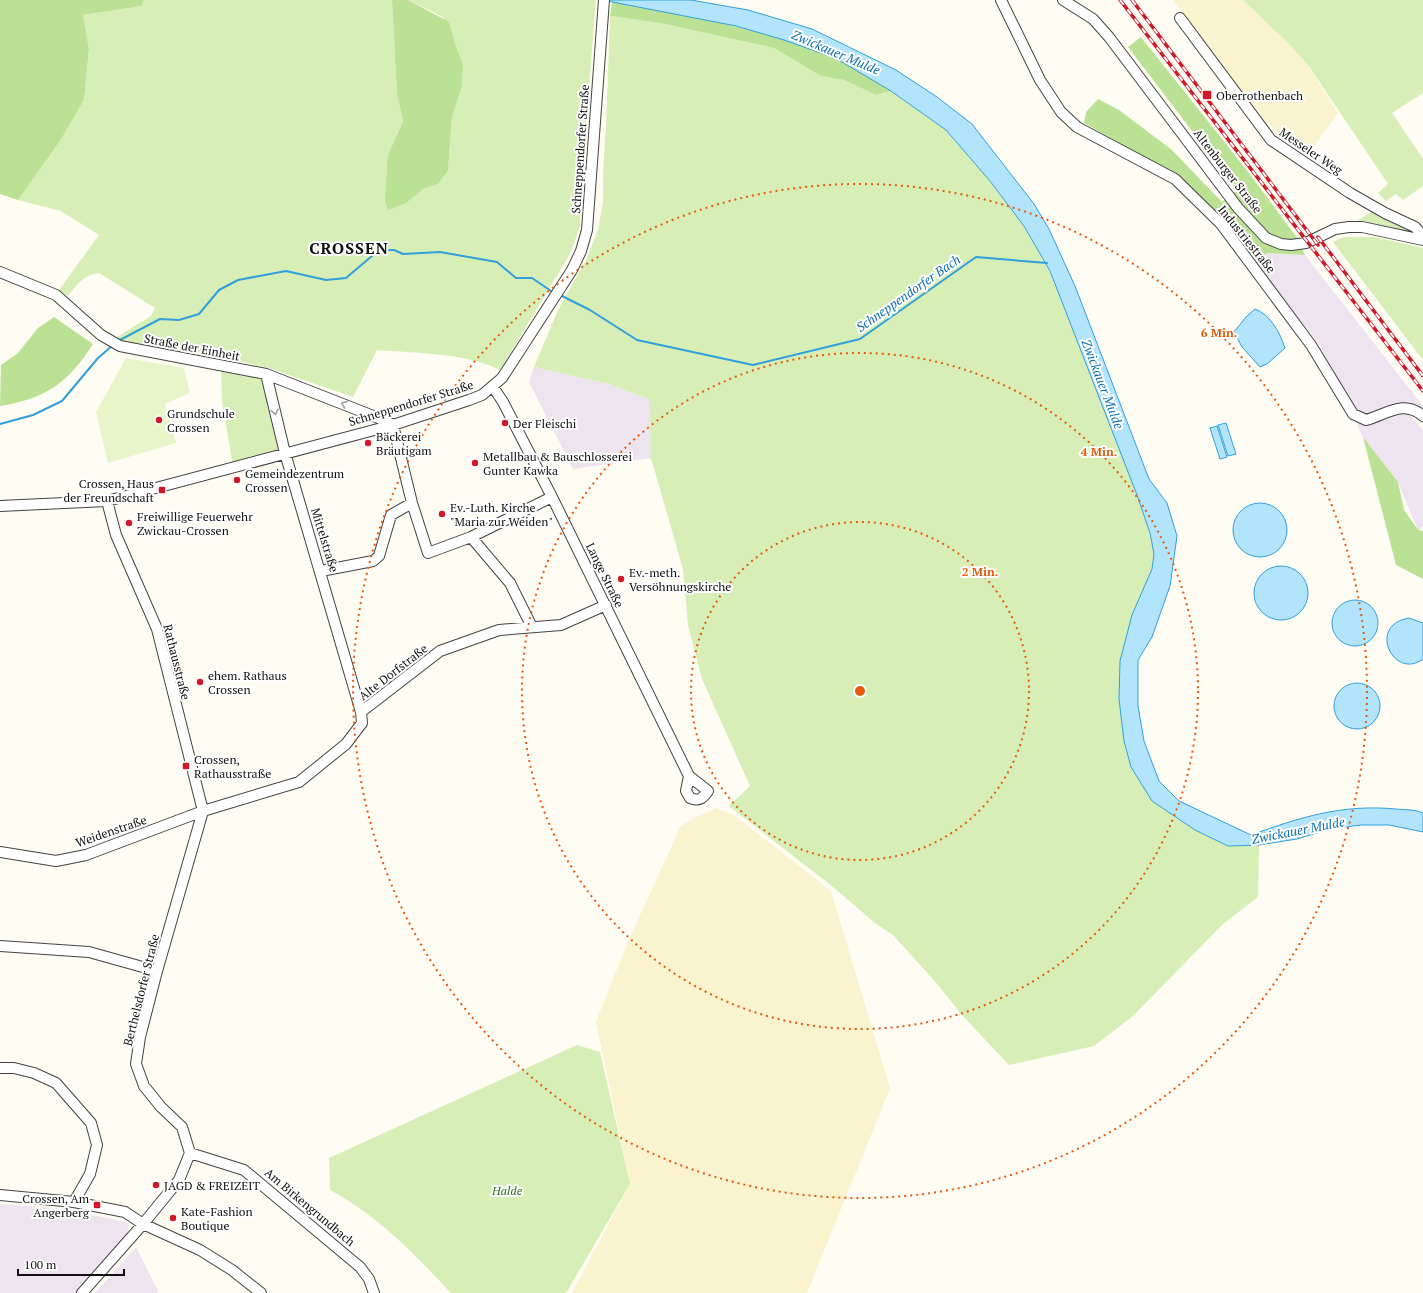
<svg xmlns="http://www.w3.org/2000/svg" width="1423" height="1293" viewBox="0 0 1423 1293" font-family="'PT Serif',serif">
<rect width="100%" height="100%" fill="#fffcf3"/>
<path fill="#ede4ef" d="M 1267,253 L 1305,255 L 1423,406 L 1411,416 L 1423,431 L 1423,526 L 1418,531 L 1398,482 L 1363,437 L 1320,345 L 1255,263 Z
M 534,367 L 609,384 L 649,399 L 651,458 L 573,469 L 529,382 Z
M 0,1204 L 39,1207 L 109,1218 L 127,1223 L 129,1228 L 126,1235 L 77,1293 L 0,1293 Z
M 136,1247 L 159,1293 L 95,1293 Z"/>
<path fill="#f9f3cf" d="M 1173,0 L 1243,0 L 1289,44 L 1310,69 L 1338,113 L 1307,156 L 1265,121 Z
M 716,808 L 735,816 L 831,891 L 890,1088 L 807,1293 L 572,1293 L 630,1184 L 596,1022 L 630,937 L 681,826 L 694,818 Z"/>
<path fill="#d7efb7" d="M 144,0 L 392,0 L 397,94 L 403,121 L 388,155 L 416,194 L 423,189 L 438,184 L 448,171 L 452,117 L 462,86 L 463,64 L 443,17 L 408,0 L 596,0 L 581,184 L 580,227 L 570,254 L 500,370 C 468,353 414,353 377,350 L 353,397 L 269,368 L 242,362 L 189,355 L 142,344 L 130,343 L 115,338 L 151,316 L 155,308 L 99,273 C 84,275 77,284 68,296 L 59,290 L 99,235 L 61,211 L 18,200 L 60,141 L 84,100 L 89,49 L 83,15 L 142,6 Z
M 1243,0 L 1423,0 L 1423,93 L 1392,113 L 1423,159 L 1423,186 L 1403,200 L 1396,194 L 1386,201 L 1378,193 L 1388,184 L 1310,68 L 1289,44 Z
M 610,16 L 660,23 L 774,48 L 821,76 L 844,80 L 876,95 L 891,91 L 946,130 L 990,181 L 1024,226 L 1050,271 L 1137,495 L 1150,533 L 1154,554 L 1152,569 L 1133,615 L 1120,661 L 1119,699 L 1124,741 L 1152,801 L 1195,830 L 1228,846 L 1259,845 L 1258,897 L 1223,924 L 1133,1016 L 1094,1046 L 1009,1065 L 961,1014 L 939,986 L 893,935 L 875,923 L 833,887 L 729,806 L 750,786 L 702,679 L 688,625 L 683,569 L 651,458 L 649,399 L 609,384 L 534,367 L 558,310 L 586,260 L 598,230 L 603,202 L 603,173 L 606,127 Z
M 1373,211 L 1414,232 L 1358,220 Z
M 1343,237 L 1375,237 L 1423,248 L 1423,360 L 1333,242 Z
M 221,365 L 266,374 L 285,453 L 233,466 L 222,402 Z
M 577,1045 L 600,1052 L 630,1184 L 566,1293 L 451,1293 C 412,1252 381,1218 330,1190 L 329,1158 Z"/>
<path fill="#bbe195" d="M 0,0 L 144,0 L 142,6 L 83,15 L 89,49 L 84,100 L 60,141 L 18,200 L 0,194 Z
M 392,0 L 408,0 L 449,22 L 455,44 L 463,64 L 462,86 L 452,117 L 448,171 L 438,184 L 423,189 L 406,203 L 388,210 L 385,202 L 388,155 L 403,121 L 397,94 Z
M 612,2 C 687,16 762,28 833,57 C 854,66 873,80 891,91 L 876,95 L 844,80 L 821,76 L 774,48 L 660,23 L 610,16 Z
M 1141,37 L 1249,173 L 1298,239 L 1305,255 L 1267,253 L 1255,263 L 1162,167 L 1084,123 L 1086,112 L 1098,99 L 1119,110 L 1172,150 L 1222,202 L 1237,190 L 1128,47 Z
M 54,317 L 93,344 C 68,383 47,398 0,406 L 1,365 L 18,353 L 38,328 Z
M 1363,437 L 1398,482 L 1404,510 L 1418,530 L 1423,531 L 1423,579 L 1396,565 Z"/>
<path fill="#e8f5ca" d="M 126,358 L 184,368 L 190,393 L 165,404 L 176,443 L 108,463 L 96,412 Z"/>
<path fill="#b2e4fc" stroke="#319fdb" d="M 602,0 L 691,0 L 748,10 L 812,29 L 896,70 L 937,97 L 972,124 L 1034,204 L 1049,229 L 1075,286 L 1149,479 L 1167,503 L 1177,536 L 1170,586 L 1152,637 L 1138,660 L 1138,706 L 1144,741 L 1159,781 L 1179,801 L 1251,835 C 1301,817 1342,804 1396,809 C 1404,810 1415,809 1423,813 L 1423,832 L 1389,825 L 1361,825 L 1330,829 L 1297,839 L 1259,845 L 1228,846 L 1195,830 L 1152,801 L 1131,767 L 1124,741 L 1119,699 L 1120,661 L 1132,615 L 1152,569 L 1154,554 L 1150,533 L 1137,495 L 1050,271 L 1024,226 L 990,181 L 946,130 L 891,91 L 835,58 L 784,40 L 736,26 Z
M 1255,309 C 1271,315 1280,333 1285,348 L 1267,364 L 1260,367 L 1242,347 L 1234,332 L 1246,317 Z
M 1226,423 L 1236,454 L 1228,456 L 1218,425 Z
M 1217,426 L 1227,457 L 1220,459 L 1210,428 Z
M1233 530a27 27 0 1 1 54 0a27 27 0 1 1-54 0Z
M1254 593a27 27 0 1 1 54 0a27 27 0 1 1-54 0Z
M1332 623a23 23 0 1 1 46 0a23 23 0 1 1-46 0Z
M 1409,618 L 1423,623 L 1423,659 C 1394,681 1366,625 1409,618 Z
M1334 706a23 23 0 1 1 46 0a23 23 0 1 1-46 0Z"/>
<g fill="none" stroke-linecap="round" stroke-linejoin="round">
<path stroke="#319fdb" stroke-width="2" d="M 560,295 L 590,310 L 637,340 L 753,365 L 860,339 L 976,257 L 1047,263
M 118,341 L 160,319 L 179,320 L 199,314 L 219,290 L 238,280 L 286,271 L 326,280 L 346,278 L 379,250 L 394,250 L 403,254 L 440,252 L 497,262 L 516,278 L 532,278 L 554,293
M 0,424 L 33,415 L 62,401 L 98,358 L 113,345"/>
<g stroke="#434343" stroke-width="12">
<path id="minor" d="M 1001,0 L 1040,80 L 1061,112 L 1077,127 L 1175,179 L 1221,224 L 1311,345 L 1353,414 L 1366,420 C 1387,414 1404,399 1423,416
M 1063,0 L 1093,19 L 1109,37 L 1238,208 L 1266,238 L 1281,244 L 1291,245 L 1306,243 L 1335,229 L 1349,227 L 1362,227 L 1423,240
M 1180,18 L 1271,140 L 1350,193 L 1385,213 L 1415,227 L 1422,235 L 1421,239
M 0,272 L 56,295 L 101,335 L 120,346 L 266,374 L 381,419 L 393,425 L 412,503 L 428,553 L 471,537 L 552,497
M 266,374 L 285,453 L 361,712
M 493,387 L 503,402 L 552,497 L 689,776 L 708,791 C 703,798 699,802 690,798 L 686,791 L 689,776
M 107,501 L 116,535 L 157,629 L 203,811
M 0,506 L 107,501 L 393,425 L 469,400 L 482,395 L 502,378 L 572,270 L 581,251 L 587,230 L 604,0
M 471,537 L 510,583 L 532,627
M 321,571 L 373,561 L 379,556 L 391,515 L 412,503
M 0,852 L 56,861 L 86,855 L 203,811 L 299,782 L 346,744 L 362,723 L 361,712 L 440,651 L 499,630 L 561,625 L 606,605
M 0,946 L 89,952 L 157,971
M 0,1068 L 14,1068 L 34,1073 L 56,1083 L 91,1123 L 97,1145 L 90,1174 L 74,1202
M 190,1153 L 244,1170 L 360,1267 L 369,1279 L 374,1293
M 0,1195 L 74,1202 L 125,1212 L 143,1224 L 200,1250 L 232,1270 L 261,1293
M 82,1293 L 143,1224 L 179,1180 L 190,1153 L 182,1127 L 161,1107 L 144,1086 L 136,1064 L 140,1037 L 157,971 L 203,811"/>
</g>
<use href="#minor" stroke="#fff" stroke-width="10"/>
<g stroke="#d01829" stroke-width="3.5">
<path id="rail" d="M 1120,0 L 1423,391
M 1132,0 L 1318,245
M 1318,237 L 1423,376"/>
</g>
<use href="#rail" stroke="#fff" stroke-width="2" stroke-dasharray="6" stroke-linecap="butt"/>
</g>
<defs><path id="oneway-chevron" d="M-2-3.5L2.5 0L-2 3.5" fill="none" stroke-width="1.6" stroke-linecap="round" stroke-linejoin="round"/></defs>
<g stroke="#9f9f9f">
<use href="#oneway-chevron" transform="translate(344 404) rotate(-159)"/>
<use href="#oneway-chevron" transform="translate(275 412) rotate(76)"/>
</g>
<g fill="none" stroke="#e8590c" stroke-width="2" stroke-dasharray="2 4">
<circle cx="860" cy="691" r="169"/>
<circle cx="860" cy="691" r="338"/>
<circle cx="860" cy="691" r="507"/>
</g>
<g fill="#d01829" stroke="#fff" stroke-width="1.5">
<rect x="1202" y="90" width="10" height="10" rx="2"/>
<circle cx="159" cy="420" r="4"/>
<circle cx="505" cy="423" r="4"/>
<circle cx="368" cy="443" r="4"/>
<circle cx="475" cy="463" r="4"/>
<circle cx="237" cy="480" r="4"/>
<rect x="158" y="486" width="8" height="8" rx="2"/>
<circle cx="442" cy="514" r="4"/>
<circle cx="129" cy="523" r="4"/>
<circle cx="621" cy="579" r="4"/>
<circle cx="200" cy="682" r="4"/>
<rect x="182" y="762" width="8" height="8" rx="2"/>
<circle cx="156" cy="1185" r="4"/>
<rect x="93" y="1201" width="8" height="8" rx="2"/>
<circle cx="173" cy="1218" r="4"/>
</g>
<g text-anchor="middle" dominant-baseline="central" stroke-width="4" stroke-linejoin="round" paint-order="stroke">
<g font-size="12" fill="#101010" stroke="#fff" text-anchor="start">
<text x="1216" y="95">Oberrothenbach</text>
<text x="167" y="413">Grundschule<tspan x="167" dy="14">Crossen</tspan></text>
<text x="513" y="423">Der Fleischi</text>
<text x="376" y="436">Bäckerei<tspan x="376" dy="14">Bräutigam</tspan></text>
<text x="483" y="456">Metallbau &amp; Bauschlosserei<tspan x="483" dy="14">Gunter Kawka</tspan></text>
<text x="245" y="473">Gemeindezentrum<tspan x="245" dy="14">Crossen</tspan></text>
<text x="154" y="483" text-anchor="end">Crossen, Haus<tspan x="154" dy="14">der Freundschaft</tspan></text>
<text x="450" y="507">Ev.-Luth. Kirche<tspan x="450" dy="14">"Maria zur Weiden"</tspan></text>
<text x="137" y="516">Freiwillige Feuerwehr<tspan x="137" dy="14">Zwickau-Crossen</tspan></text>
<text x="629" y="572">Ev.-meth.<tspan x="629" dy="14">Versöhnungskirche</tspan></text>
<text x="208" y="675">ehem. Rathaus<tspan x="208" dy="14">Crossen</tspan></text>
<text x="194" y="759">Crossen,<tspan x="194" dy="14">Rathausstraße</tspan></text>
<text x="164" y="1185">JAGD &amp; FREIZEIT</text>
<text x="89" y="1198" text-anchor="end">Crossen, Am<tspan x="89" dy="14">Angerberg</tspan></text>
<text x="181" y="1211">Kate-Fashion<tspan x="181" dy="14">Boutique</tspan></text>
</g>
<g font-size="12" fill="#101010" stroke="#fff">
<text transform="translate(580 149) rotate(-86)">Schneppendorfer Straße</text>
<text transform="translate(1311 151) rotate(34)">Messeler Weg</text>
<text transform="translate(1228 171) rotate(52)">Altenburger Straße</text>
<text transform="translate(1247 239) rotate(51)">Industriestraße</text>
<text transform="translate(192 347) rotate(11)">Straße der Einheit</text>
<text transform="translate(411 403) rotate(-17)">Schneppendorfer Straße</text>
<text transform="translate(325 540) rotate(73)">Mittelstraße</text>
<text transform="translate(605 575) rotate(64)">Lange Straße</text>
<text transform="translate(177 662) rotate(76)">Rathausstraße</text>
<text transform="translate(393 672) rotate(-38)">Alte Dorfstraße</text>
<text transform="translate(111 831) rotate(-19)">Weidenstraße</text>
<text transform="translate(141 990) rotate(-76)">Berthelsdorfer Straße</text>
<text transform="translate(310 1207) rotate(40)">Am Birkengrundbach</text>
</g>
<g font-size="12" font-style="italic" fill="#2e7018" stroke="#fff">
<text x="507" y="1190">Halde</text>
</g>
<g font-size="13" font-style="italic" fill="#0b6fb0" stroke="#fff">
<text transform="translate(836 52) rotate(23)">Zwickauer Mulde</text>
<text transform="translate(908 293) rotate(-35)">Schneppendorfer Bach</text>
<text transform="translate(1103 384) rotate(69)">Zwickauer Mulde</text>
<text transform="translate(1298 830) rotate(-11)">Zwickauer Mulde</text>
</g>
<g font-size="16" font-weight="bold" letter-spacing="1" fill="#101010" stroke="#fff">
<text x="349" y="248">CROSSEN</text>
</g>
</g>
<circle cx="860" cy="691" r="6" fill="#e8590c" stroke="#fff" stroke-width="2"/>
<g font-size="12" text-anchor="middle" font-weight="bold" fill="#e8590c" stroke="#fff" stroke-width="4" stroke-linejoin="round" paint-order="stroke">
<text x="1219" y="337">6 Min.</text>
<text x="1099" y="456">4 Min.</text>
<text x="980" y="576">2 Min.</text>
</g>
<path d="M18 1269v6h106v-6" fill="none" stroke="#101010" stroke-width="2"/>
<text x="24" y="1269" font-size="12" fill="#101010" stroke="#ffffff" stroke-width="3" paint-order="stroke">100 m</text>
</svg>
